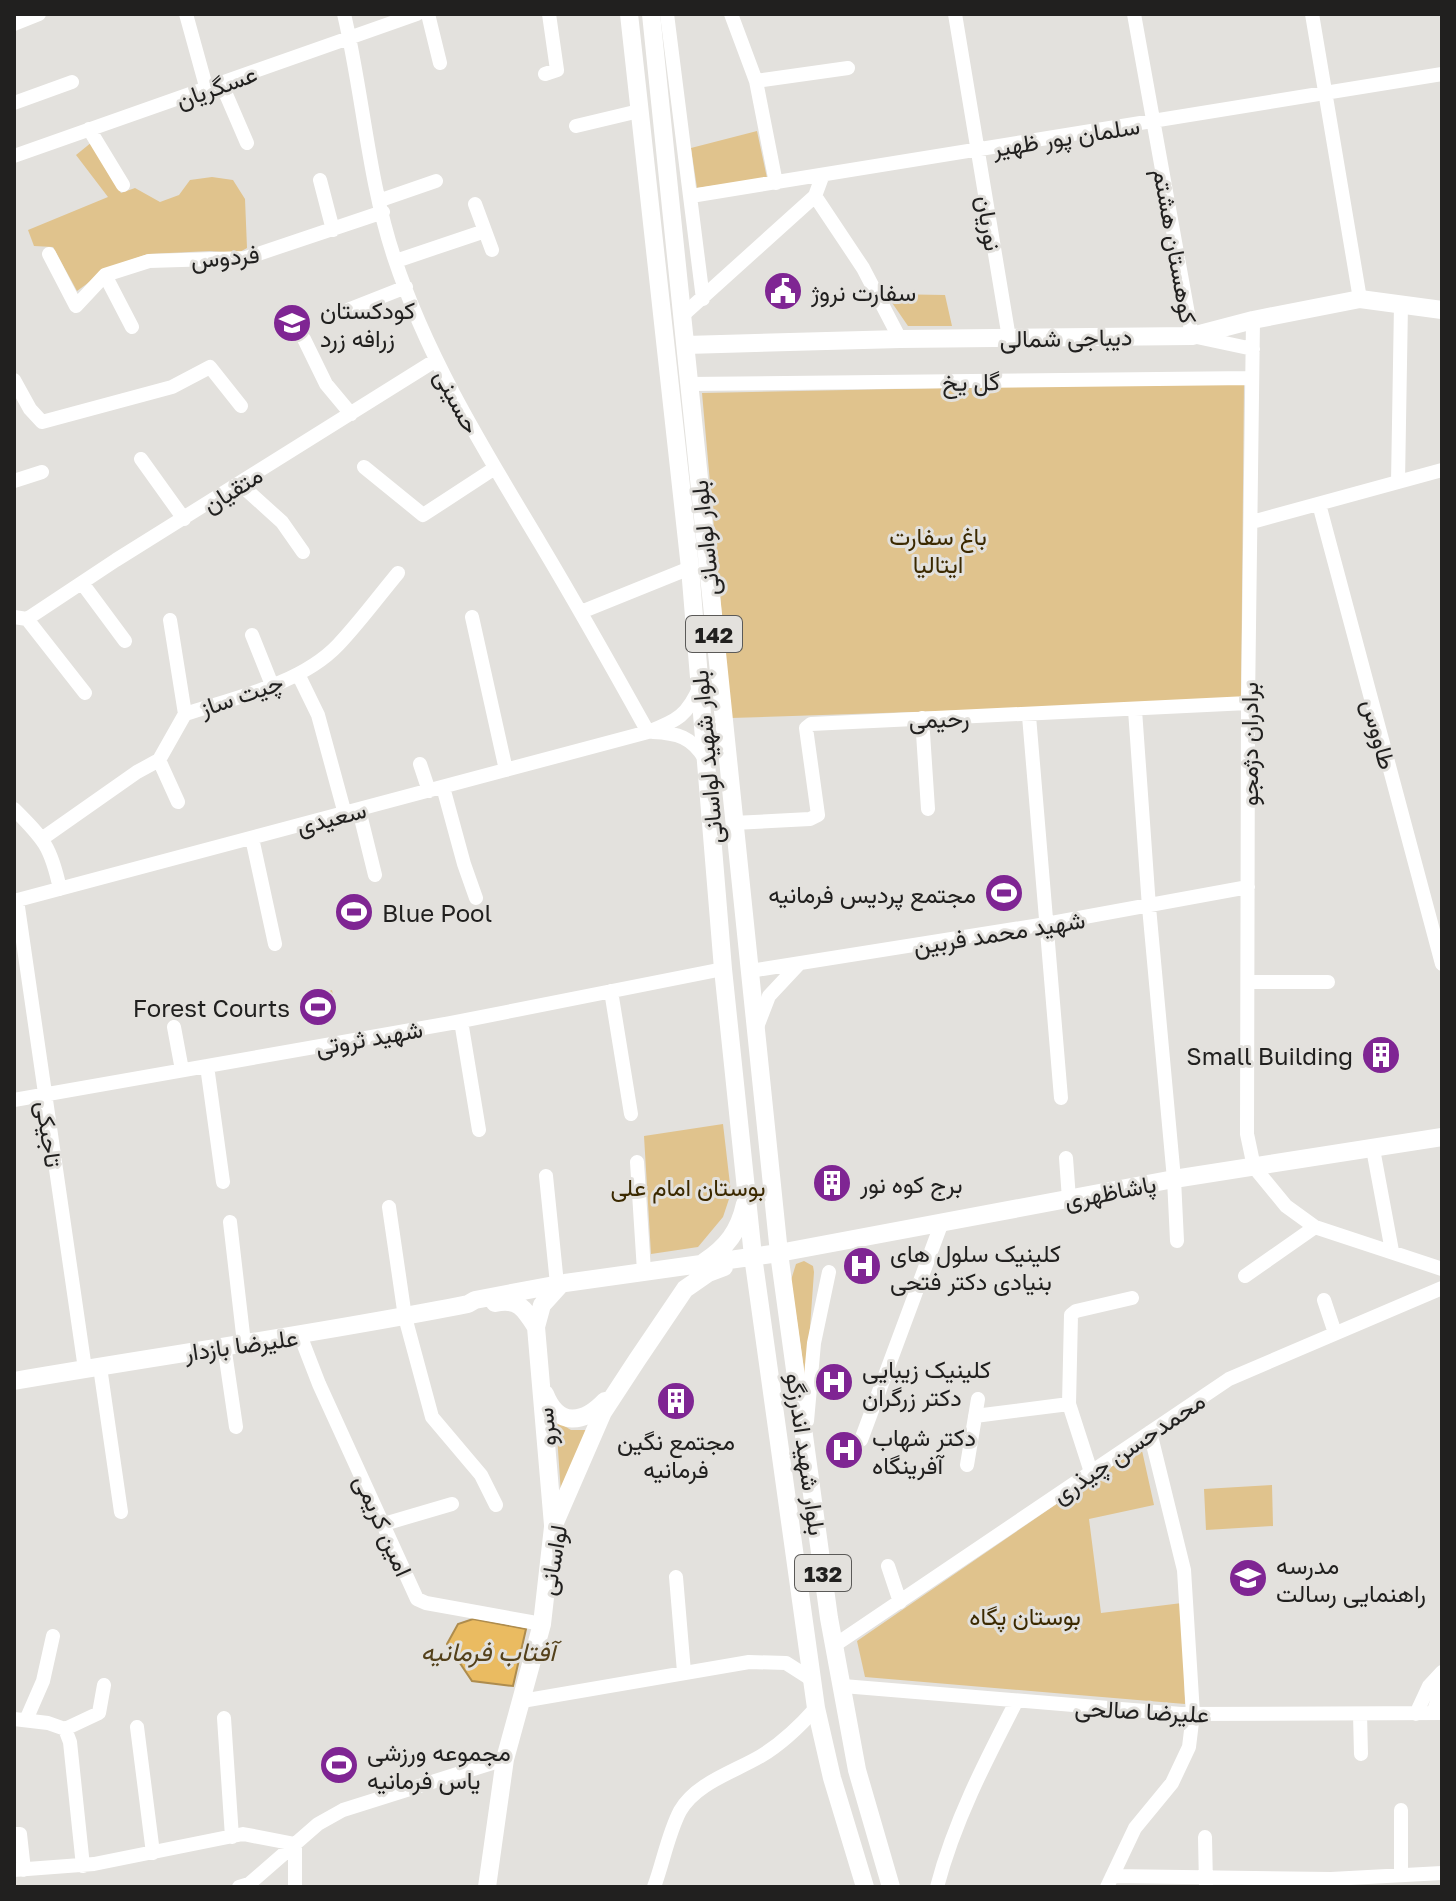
<svg xmlns="http://www.w3.org/2000/svg" width="1456" height="1901" viewBox="0 0 1456 1901" font-family="'Golos Text',Vazirmatn,sans-serif">
<rect width="100%" height="100%" fill="#e3e1dd"/>
<path fill="#e0c38d" d="M 757,131 L 767,178 L 697,188 L 691,148 Z
M 92,142 L 121,193 L 135,188 L 160,202 L 179,195 L 190,180 L 212,177 L 233,180 L 245,199 L 247,248 L 238,253 L 210,251 L 148,254 L 110,267 L 77,291 L 53,247 L 34,246 L 28,230 L 108,197 L 76,155 Z
M 886,294 L 945,295 L 952,326 L 908,326 Z
M 1244,382 L 1241,701 L 731,718 L 702,393 Z
M 332,990 L 337,1013 L 303,1019 L 300,1001 Z
M 723,1124 L 731,1193 L 723,1217 L 698,1247 L 651,1254 L 644,1136 Z
M 804,1261 L 813,1266 L 814,1272 L 806,1383 L 791,1280 L 796,1264 Z
M 556,1421 L 571,1430 L 586,1430 L 562,1508 Z
M 1141,1446 L 1154,1505 L 1089,1519 L 1101,1613 L 1182,1603 L 1185,1704 L 865,1677 L 857,1641 Z
M 1272,1485 L 1273,1526 L 1206,1530 L 1204,1489 Z"/>
<path fill="#eabb61" stroke="#ae8c4d" stroke-width="2" d="M 473,1619 L 526,1629 L 513,1686 L 472,1681 L 447,1644 L 458,1624 Z"/>
<g fill="none" stroke-linecap="round" stroke-linejoin="round">
<path stroke="#fff" stroke-width="14" d="M 186,14 L 207,90
M 344,14 C 363,94 368,179 394,257 C 428,360 485,451 540,543 C 577,605 613,669 648,732
M 428,14 L 440,63
M 667,14 L 703,299
M 731,14 L 756,81 L 776,183
M 955,14 L 1009,338
M 1134,14 L 1192,336 L 1253,349
M 1312,14 L 1360,299
M 14,24 L 39,14
M 545,74 L 557,70 L 549,14
M 756,81 L 848,68
M 222,85 L 247,143
M 14,103 L 72,82
M 576,126 L 639,111
M 89,129 L 123,185
M 14,156 L 417,14
M 320,180 L 333,230
M 691,196 L 1442,74
M 815,196 L 863,268 L 900,339
M 381,200 L 436,181
M 475,204 L 492,250
M 49,254 L 76,306 L 105,275 L 149,261 L 246,258 L 383,212
M 396,261 L 485,231
M 105,275 L 132,327
M 340,313 L 406,287
M 683,315 L 815,196 L 822,177
M 1253,320 L 1248,703 L 1247,1134 L 1254,1167 L 1286,1206 L 1315,1227 L 1442,1269
M 304,339 L 326,384 L 351,414
M 14,380 L 30,409 L 42,422 L 172,387 L 210,367 L 241,406
M 689,384 L 1252,378
M 141,459 L 184,519
M 364,467 L 423,515 L 495,468
M 14,481 L 42,472
M 1398,482 L 1401,304
M 240,484 L 282,522 L 303,552
M 1319,504 L 1442,964
M 1252,522 L 1442,470
M 82,583 L 125,641
M 581,612 L 690,568
M 14,617 L 27,619 L 116,560 L 436,360
M 472,617 L 506,770
M 27,619 L 85,693
M 170,620 L 185,714
M 252,635 L 272,685
M 298,674 L 318,715 L 345,814
M 1135,710 L 1149,907 L 1174,1179 L 1177,1241
M 1029,716 L 1061,1098
M 922,718 L 928,809
M 653,732 C 677,733 692,737 705,759
M 159,760 L 178,802
M 420,764 L 429,791
M 443,787 L 464,864 L 476,898
M 14,809 C 44,839 51,847 60,889
M 359,810 L 375,875
M 733,823 L 810,819 L 818,815 L 806,728 L 811,724 L 1248,703
M 43,838 L 137,772 L 159,760 L 185,714 C 234,698 301,684 338,645 C 359,623 378,597 398,573
M 252,838 L 275,944
M 17,900 L 85,1369
M 14,901 L 648,732 C 677,721 688,715 700,686
M 750,971 L 1046,924 L 1248,887
M 1248,982 L 1328,982
M 611,991 L 631,1114
M 461,1021 L 479,1130
M 174,1027 L 182,1070
M 757,1027 L 769,996 L 798,965
M 207,1066 L 223,1182
M 14,1100 L 451,1023 L 723,969
M 1373,1149 L 1392,1251
M 1066,1158 L 1069,1199
M 637,1162 L 644,1271
M 546,1176 L 557,1284
M 389,1207 L 405,1317 L 432,1417 L 481,1475 L 496,1505
M 230,1222 L 244,1343
M 1245,1276 L 1315,1227
M 1324,1300 L 1335,1333
M 300,1335 L 319,1384 L 417,1599 L 426,1603 L 542,1624
M 224,1345 L 236,1427
M 100,1367 L 121,1512
M 975,1416 L 1069,1404
M 807,1421 L 814,1343 L 829,1272
M 831,1448 L 861,1440 L 942,1222
M 967,1465 L 978,1399
M 1091,1472 L 1069,1404 L 1071,1315 L 1076,1311 L 1132,1298
M 384,1524 L 452,1504
M 888,1566 L 900,1602
M 676,1577 L 684,1672
M 835,1645 L 1229,1379 L 1442,1288
M 843,1686 L 1181,1714 L 1442,1713
M 522,1701 L 749,1662 L 786,1663 L 811,1679
M 1433,1713 L 1442,1688
M 1360,1714 L 1361,1754
M 1416,1714 L 1429,1686 L 1442,1672
M 224,1718 L 232,1837
M 14,1719 L 48,1723 L 65,1729 L 70,1742 L 83,1866
M 26,1720 L 43,1681 L 53,1636
M 137,1727 L 153,1853
M 65,1729 L 99,1713 L 104,1685
M 1401,1810 L 1401,1874
M 14,1834 L 20,1834 L 24,1870
M 1205,1837 L 1206,1885
M 14,1870 L 94,1864 L 243,1834 L 295,1844 L 295,1887
M 1112,1876 L 1331,1879 L 1442,1873
M 239,1887 L 249,1884 L 318,1824 L 343,1810 L 505,1759
M 654,1887 C 663,1863 668,1834 680,1811 C 696,1783 734,1772 761,1756 C 781,1744 800,1726 816,1708
M 937,1887 C 954,1822 985,1762 1016,1702
M 1107,1887 L 1135,1828 L 1172,1783 L 1189,1747 L 1193,1714 L 1184,1570 L 1150,1432"/>
<path stroke="#fff" stroke-width="18" d="M 629,14 L 690,568 L 723,969 L 753,1256 L 816,1708 L 832,1778 L 865,1887
M 651,14 L 779,1253 L 829,1618 L 857,1770 L 891,1887
M 686,345 L 900,339 L 1192,336 L 1253,320 L 1360,299 L 1442,310
M 704,1262 C 727,1247 739,1231 745,1204
M 495,1303 C 518,1298 524,1308 536,1327
M 14,1381 C 165,1355 317,1334 468,1304 L 475,1300 L 565,1283 L 779,1253 L 1174,1179 L 1442,1137
M 545,1394 C 558,1427 583,1424 605,1401
M 553,1525 L 536,1327 L 542,1305 L 561,1284
M 487,1887 L 505,1759 L 542,1624 L 553,1527 L 603,1412 L 637,1360 L 685,1289 L 708,1273 L 724,1267"/>
</g>
<defs>
<g id="civic-disc" transform="scale(2)"><circle r="9.5" fill="#7f2593" stroke="#e3e1dd"/><path d="M-.6-6.5H3V-4.5H.6V-3L4-1V1h2V6H-6V1h2V-1L-.6-3ZM-1.2 2.5V6h2.4V2.5Z" fill="#fff"/></g>
<g id="school-disc" transform="scale(2)"><circle r="9.5" fill="#7f2593" stroke="#e3e1dd"/><path d="M0-5L7-2L0 1L-7-2ZM-4 1L0 2.5L4 1V4Q0 6-4 4Z" fill="#fff"/></g>
<g id="stadium-disc" transform="scale(2)"><circle r="9.5" fill="#7f2593" stroke="#e3e1dd"/><path d="M0-5a6.5 5 0 1 0 0 10a6.5 5 0 1 0 0-10ZM-3.5-1.8h7v3.6h-7Z" fill="#fff"/></g>
<g id="building-disc" transform="scale(2)"><circle r="9.5" fill="#7f2593" stroke="#e3e1dd"/><path d="M-4-6H4V6H1V3H-1V6H-4ZM-2.5-4.3h1.7v1.8h-1.7ZM.8-4.3h1.7v1.8H.8ZM-2.5-1h1.7V.8h-1.7ZM.8-1h1.7V.8H.8Z" fill="#fff"/></g>
<g id="hospital-disc" transform="scale(2)"><circle r="9.5" fill="#7f2593" stroke="#e3e1dd"/><path d="M-5-5h3v3.5h4V-5h3V5h-3V1.5h-4V5h-3Z" fill="#fff"/></g>
</defs>
<g fill-rule="evenodd">
<use href="#civic-disc" x="783" y="291"/>
<use href="#school-disc" x="292" y="323"/>
<use href="#stadium-disc" x="1004" y="893"/>
<use href="#stadium-disc" x="354" y="912"/>
<use href="#stadium-disc" x="318" y="1007"/>
<use href="#building-disc" x="1381" y="1055"/>
<use href="#building-disc" x="832" y="1183"/>
<use href="#hospital-disc" x="862" y="1266"/>
<use href="#hospital-disc" x="834" y="1382"/>
<use href="#building-disc" x="676" y="1401"/>
<use href="#hospital-disc" x="844" y="1450"/>
<use href="#school-disc" x="1248" y="1578"/>
<use href="#stadium-disc" x="339" y="1765"/>
</g>
<g text-anchor="middle" dominant-baseline="central" stroke-width="6" stroke-linejoin="round" paint-order="stroke">
<g fill="#e3e1dd" stroke="#5b5a58" stroke-width="2">
<rect x="686" y="616" width="56" height="36" rx="6"/>
<rect x="795" y="1555" width="56" height="36" rx="6"/>
</g>
<g font-size="22" font-weight="bold" fill="#21201f">
<text x="714" y="634">142</text>
<text x="823" y="1573">132</text>
</g>
<g font-size="24" fill="#21201f" stroke="#e3e1dd">
<text transform="translate(216 86) rotate(-20)">عسگریان</text>
<text transform="translate(1066 136) rotate(-9)">سلمان پور ظهیر</text>
<text transform="translate(990 223) rotate(81)">نوریان</text>
<text transform="translate(1176 246) rotate(80)">کوهستان هشتم</text>
<text transform="translate(225 256) rotate(-5)">فردوس</text>
<text transform="translate(1066 337) rotate(-1)">دیباجی شمالی</text>
<text transform="translate(971 381) rotate(-1)">گل یخ</text>
<text transform="translate(458 401) rotate(62)">حسینی</text>
<text transform="translate(232 489) rotate(-32)">متقیان</text>
<text transform="translate(704 538) rotate(-96)">بلوار لواسانی</text>
<text transform="translate(241 694) rotate(-19)">چیت ساز</text>
<text transform="translate(939 718) rotate(-2)">رحیمی</text>
<text transform="translate(1380 734) rotate(75)">طاووس</text>
<text transform="translate(1248 744) rotate(-90)">برادران دژمجو</text>
<text transform="translate(706 757) rotate(-95)">بلوار شهید لواسانی</text>
<text transform="translate(331 817) rotate(-15)">سعیدی</text>
<text transform="translate(999 932) rotate(-9)">شهید محمد فربین</text>
<text transform="translate(369 1037) rotate(-10)">شهید ثروتی</text>
<text transform="translate(50 1134) rotate(82)">تاجیکی</text>
<text transform="translate(1110 1191) rotate(-11)">پاشاظهری</text>
<text transform="translate(241 1344) rotate(-8)">علیرضا بازدار</text>
<text transform="translate(545 1427) rotate(-95)">سرو</text>
<text transform="translate(1128 1447) rotate(-34)">محمدحسن چیذری</text>
<text transform="translate(807 1454) rotate(82)">بلوار شهید اندرزگو</text>
<text transform="translate(384 1525) rotate(66)">امین کریمی</text>
<text transform="translate(552 1560) rotate(-80)">لواسانی</text>
<text transform="translate(1142 1710) rotate(3)">علیرضا صالحی</text>
</g>
<g font-size="24" fill="#21201f" stroke="#e3e1dd" text-anchor="start">
<text x="811" y="291">سفارت نروژ</text>
<text x="320" y="309">کودکستان<tspan x="320" dy="28">زرافه زرد</tspan></text>
<text x="976" y="893" text-anchor="end">مجتمع پردیس فرمانیه</text>
<text x="382" y="912">Blue Pool</text>
<text x="290" y="1007" text-anchor="end">Forest Courts</text>
<text x="1353" y="1055" text-anchor="end">Small Building</text>
<text x="860" y="1183">برج کوه نور</text>
<text x="890" y="1252">کلینیک سلول های<tspan x="890" dy="28">بنیادی دکتر فتحی</tspan></text>
<text x="862" y="1368">کلینیک زیبایی<tspan x="862" dy="28">دکتر زرگران</tspan></text>
<text x="872" y="1436">دکتر شهاب<tspan x="872" dy="28">آفرینگاه</tspan></text>
<text x="676" y="1440" text-anchor="middle">مجتمع نگین<tspan x="676" dy="28">فرمانیه</tspan></text>
<text x="1276" y="1564">مدرسه<tspan x="1276" dy="28">راهنمایی رسالت</tspan></text>
<text x="367" y="1751">مجموعه ورزشی<tspan x="367" dy="28">یاس فرمانیه</tspan></text>
</g>
<g font-size="24" fill="#3b2900" stroke="#e3e1dd">
<text x="938" y="535">باغ سفارت<tspan x="938" dy="28">ایتالیا</tspan></text>
<text x="688" y="1186">بوستان امام علی</text>
<text x="1025" y="1615">بوستان پگاه</text>
</g>
<g font-size="26" font-style="italic" fill="#54411b" stroke="#e3e1dd">
<text x="488" y="1651">آفتاب فرمانیه</text>
</g>
</g>
<rect width="1456" height="1901" fill="none" stroke="#21201f" stroke-width="32"/>
</svg>
